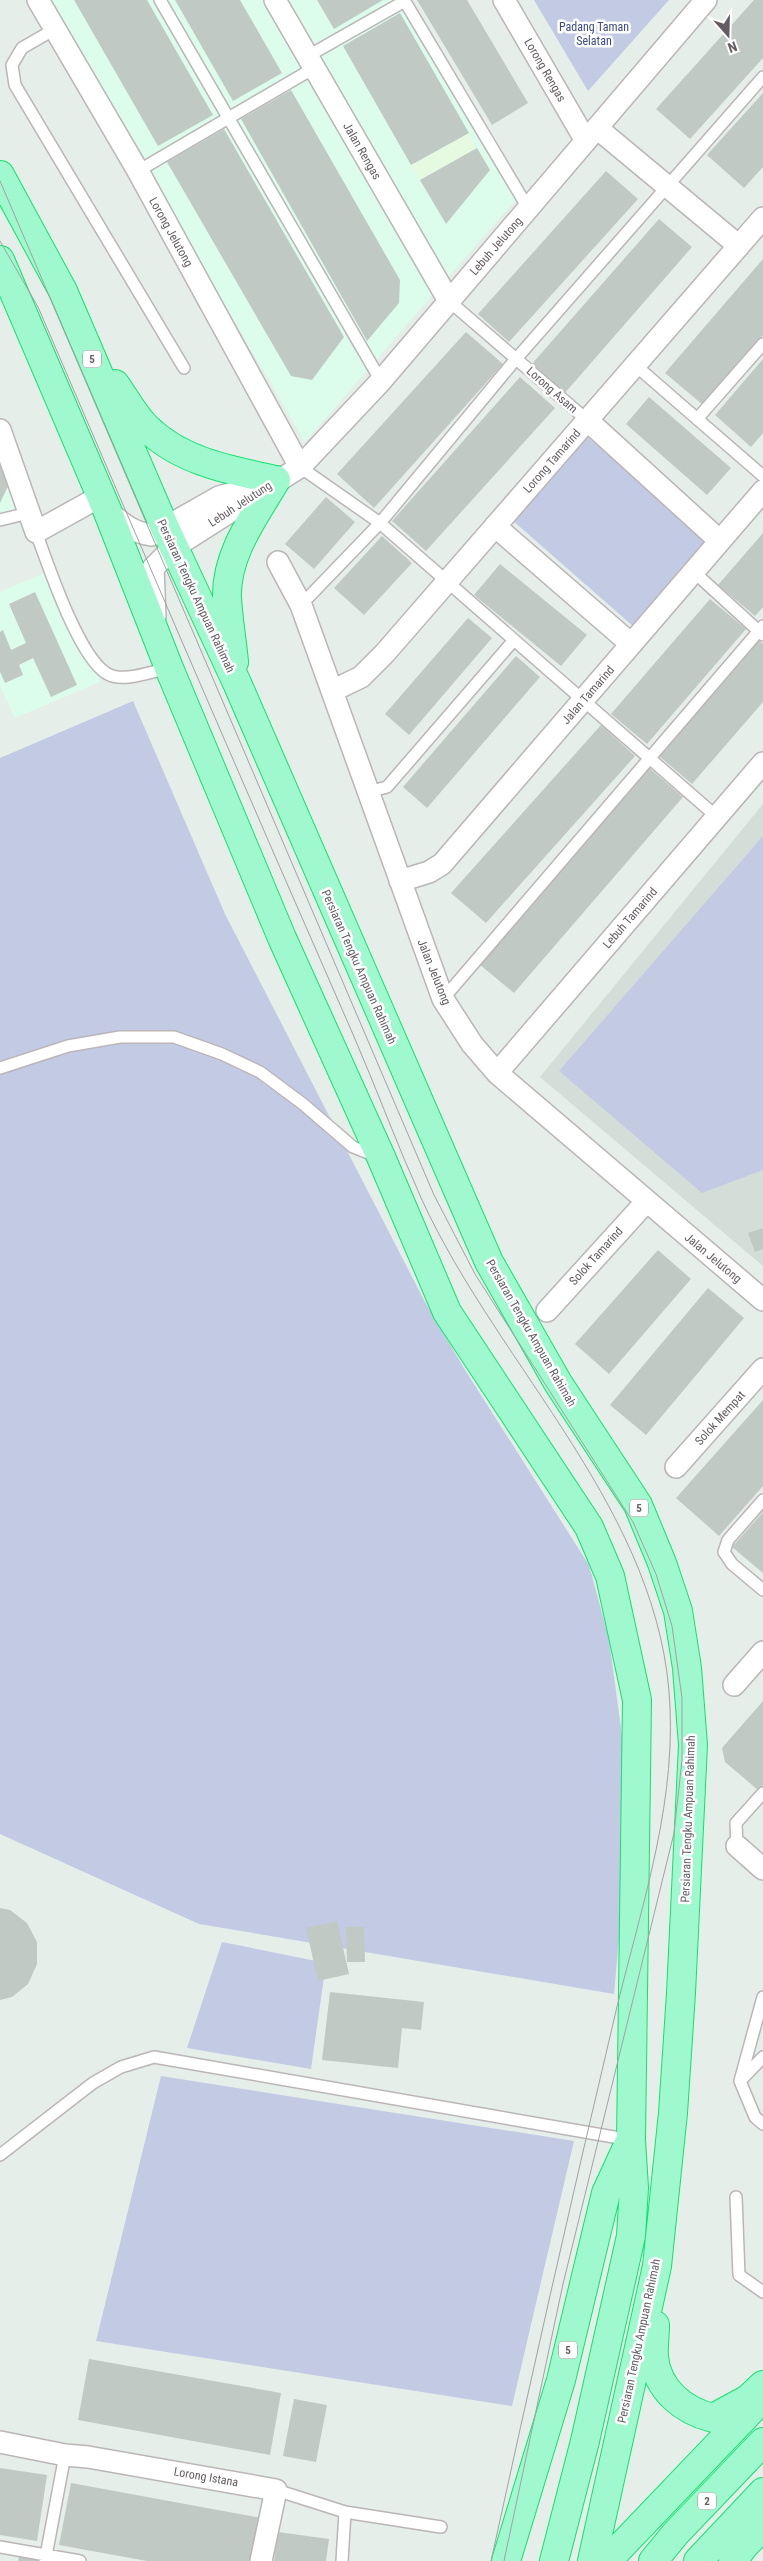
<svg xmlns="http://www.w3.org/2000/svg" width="763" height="2561" viewBox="0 0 763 2561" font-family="'Roboto Condensed',sans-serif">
<rect width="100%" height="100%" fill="#e5eee9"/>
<path fill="#dcfcec" d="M 46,0 L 398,0 L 516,199 L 305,442 Z
M 0,451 L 22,510 L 0,515 Z
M 54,569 L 100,682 L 15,718 L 0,686 L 0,592 Z"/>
<path fill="#d3ded9" d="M 763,804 L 763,1266 L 540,1077 Z"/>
<path fill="#e6fae2" d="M 469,133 L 477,148 L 420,180 L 411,165 Z"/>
<path fill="#c3cbe4" d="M 534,0 L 669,0 L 588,91 Z
M 585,435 L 709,541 L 634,627 L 512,520 Z
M 133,701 L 225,914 L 424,1300 L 465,1370 L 589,1565 L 609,1639 L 625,1758 L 619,1938 L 614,1994 L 199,1924 L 0,1834 L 0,758 Z
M 763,836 L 763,1170 L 702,1193 L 559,1071 Z
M 222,1942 L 326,1963 L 311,2069 L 187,2048 Z
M 161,2076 L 574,2141 L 512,2406 L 96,2341 Z"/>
<path fill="#c1c9c4" d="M 74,0 L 147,0 L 213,115 L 158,146 Z
M 175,0 L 240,0 L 282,73 L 233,101 Z
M 317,0 L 383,0 L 334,29 Z
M 417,0 L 467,0 L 528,103 L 492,125 Z
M 754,0 L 763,0 L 763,58 L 690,139 L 656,109 Z
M 400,13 L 469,133 L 411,165 L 343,46 Z
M 291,90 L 400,280 L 399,303 L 367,341 L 241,119 Z
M 763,93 L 763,167 L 744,188 L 707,155 Z
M 224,129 L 344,337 L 312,380 L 291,376 L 167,162 Z
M 477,148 L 490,170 L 446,224 L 420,180 Z
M 606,171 L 638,199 L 509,342 L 478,314 Z
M 659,219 L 692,247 L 564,394 L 531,365 Z
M 763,259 L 763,335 L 703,405 L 665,373 Z
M 466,332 L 503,364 L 374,508 L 337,474 Z
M 763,359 L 763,433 L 751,447 L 715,415 Z
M 520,377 L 555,408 L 426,551 L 392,521 Z
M 649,397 L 731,468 L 707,495 L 626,424 Z
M 0,461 L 9,484 L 0,503 Z
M 326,497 L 355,522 L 314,569 L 285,544 Z
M 763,533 L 763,607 L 755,616 L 718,585 Z
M 382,536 L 412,563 L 364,615 L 334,588 Z
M 500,564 L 587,635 L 561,666 L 474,595 Z
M 35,592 L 77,685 L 51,697 L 33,658 L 19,665 L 23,675 L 5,683 L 0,672 L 0,632 L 3,630 L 11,650 L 26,643 L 9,604 Z
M 710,599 L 746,629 L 647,744 L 611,714 Z
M 468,618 L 492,638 L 409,735 L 385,714 Z
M 758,640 L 763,644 L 763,702 L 692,784 L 659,756 Z
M 516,656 L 540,677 L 427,808 L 403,787 Z
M 601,725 L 635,756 L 486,923 L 451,893 Z
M 648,767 L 683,797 L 514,993 L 479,964 Z
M 763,1228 L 763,1249 L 755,1252 L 748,1233 Z
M 658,1250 L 691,1279 L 609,1374 L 575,1344 Z
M 708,1288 L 744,1318 L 646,1435 L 610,1405 Z
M 763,1400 L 763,1486 L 719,1536 L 676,1498 Z
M 763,1512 L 763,1573 L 732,1547 Z
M 763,1701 L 763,1785 L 758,1790 L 725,1762 L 722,1748 Z
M 0,1908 L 10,1910 L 27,1923 L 37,1942 L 37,1964 L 28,1984 L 12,1997 L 0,2000 Z
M 337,1921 L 349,1974 L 318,1981 L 306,1928 Z
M 346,1927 L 364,1927 L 365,1962 L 347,1962 Z
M 330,1992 L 424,2002 L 421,2030 L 402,2028 L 398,2068 L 322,2060 Z
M 89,2359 L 281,2393 L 270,2455 L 78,2420 Z
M 294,2399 L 327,2405 L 316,2462 L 283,2456 Z
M 0,2468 L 47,2475 L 37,2541 L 0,2535 Z
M 71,2483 L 262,2518 L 254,2561 L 147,2561 L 59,2545 Z
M 278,2532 L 329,2539 L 326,2561 L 274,2561 Z
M 19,2556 L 38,2559 L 38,2561 L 18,2561 Z"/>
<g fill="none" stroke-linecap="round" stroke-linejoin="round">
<g stroke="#bbb5b8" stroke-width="14">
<path id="service" d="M 160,0 L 381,381
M 404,0 L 528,208
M 55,29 L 22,48 L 12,65 L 15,85 L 184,368
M 308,56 L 405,1
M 138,171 L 314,68
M 449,301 L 587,420
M 635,365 L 763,476
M 697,419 L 763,344
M 300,467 L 380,523 L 717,817
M 0,520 L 29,513
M 36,532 C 48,565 78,655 106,673 C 122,684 152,671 169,668
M 694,572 L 763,635
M 301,605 L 380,523 L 516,359 L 763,77
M 368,792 L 387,787 L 514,640
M 443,999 L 763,626
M 0,1068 L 68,1046 L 120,1037 L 174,1037 L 222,1054 L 260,1072 L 303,1104 L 353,1147 L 376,1156
M 763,1500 L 728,1540 L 724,1552 L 732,1564 L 763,1590
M 737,1846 L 736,1823 L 763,1793
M 763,1997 L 740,2081 L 755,2117 L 763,2124
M 742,2079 L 763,2057
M 0,2155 L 93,2083 L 121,2067 L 154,2057 L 631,2140
M 736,2197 L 739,2275 L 763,2292
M 276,2490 L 345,2512 L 441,2527
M 0,2547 L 80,2561
M 45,2561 L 65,2455
M 342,2561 L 345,2512"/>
</g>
<g stroke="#bbb5b8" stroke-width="24">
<path id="minor" d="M 38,0 L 138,171 L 300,467
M 275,0 L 449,301
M 504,0 L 586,141
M 597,128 L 739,246
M 587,420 L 720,541
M 0,430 L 36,532 L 101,496
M 107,510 C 121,523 133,533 152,535 L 219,497 L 252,488
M 495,526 L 631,644
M 278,562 L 301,605 L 443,999 L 472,1044 L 497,1073 L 763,1300
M 155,617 L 153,568 L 173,548 L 300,467 L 381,381 L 706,0
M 332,691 L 361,677 L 385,653 L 763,218
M 400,881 L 429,872 L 442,864 L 763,491
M 497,1073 L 763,763
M 547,1311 L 646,1202
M 676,1467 L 763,1369
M 734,1685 L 763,1652
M 737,1846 L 763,1869
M 0,2442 L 65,2455 L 88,2457 L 276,2490 L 261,2561"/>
</g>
<g stroke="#0ee46b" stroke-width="30">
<path id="trunk" d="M 0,175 L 63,291 L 165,528 L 237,683 L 489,1262 L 558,1383 L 638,1505 L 662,1563 L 678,1611 L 687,1668 L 693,1745 L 681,1993 L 673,2113 L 657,2266 L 592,2561
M 0,260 L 107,510 L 169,668 L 282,938 L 381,1157 L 447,1312 L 589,1527 L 610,1576 L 637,1700 L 631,2140 L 634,2188 L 631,2236 L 585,2441 L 554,2561
M 115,384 C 125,398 134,415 146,427 C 181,462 230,470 276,480 C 255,516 226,553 227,597 C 228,618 232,640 234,662
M 655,2325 C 655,2336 653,2347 654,2357 C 657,2390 684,2411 713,2418 L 748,2399 L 763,2385
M 506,2561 L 561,2380 L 606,2193 L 629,2143
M 607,2561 L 758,2403
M 653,2561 L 676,2533 L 763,2442
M 698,2561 L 763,2492
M 733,2561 L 743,2547 L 763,2526"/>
</g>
<use href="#service" stroke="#fff" stroke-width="11"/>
<use href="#minor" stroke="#fff" stroke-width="21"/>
<use href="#trunk" stroke="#a0f8cf" stroke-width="28"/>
<path stroke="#a3a0a2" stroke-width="1" d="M 0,181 L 434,1195 L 475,1274 L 633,1522 L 656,1574 L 672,1626 L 682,1698 L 682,1760 L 674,1833 L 563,2284 L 504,2561
M 0,241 L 38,307 C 142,549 246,791 352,1032 C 376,1087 397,1145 422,1200 C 500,1369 662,1513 670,1707 C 675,1817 636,1922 612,2028 C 570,2205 530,2383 491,2561"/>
</g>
<g text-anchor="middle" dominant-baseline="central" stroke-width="5" stroke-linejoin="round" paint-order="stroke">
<g fill="#fff" stroke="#928d91" stroke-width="1">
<rect x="83" y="350.5" width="18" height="17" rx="4"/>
<rect x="630" y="1499.5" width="18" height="17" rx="4"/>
<rect x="559" y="2341.5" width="18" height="17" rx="4"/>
<rect x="698" y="2492.5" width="18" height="17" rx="4"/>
</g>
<g font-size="11" font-weight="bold" fill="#645c62">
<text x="92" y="359">5</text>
<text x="639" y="1508">5</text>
<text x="568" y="2350">5</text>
<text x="707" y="2501">2</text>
</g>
<g font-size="12" fill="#3b4a85" stroke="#fff">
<text x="594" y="27">Padang Taman<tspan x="594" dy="14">Selatan</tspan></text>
</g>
<g font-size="12" fill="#645c62" stroke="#fff">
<text transform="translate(545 70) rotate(60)">Lorong Rengas</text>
<text transform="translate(362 151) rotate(60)">Jalan Rengas</text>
<text transform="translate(171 232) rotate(61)">Lorong Jelutong</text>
<text transform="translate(496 246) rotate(-49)">Lebuh Jelutong</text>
<text transform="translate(552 390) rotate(41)">Lorong Asam</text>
<text transform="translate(552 461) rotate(-49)">Lorong Tamarind</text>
<text transform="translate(240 504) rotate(-33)">Lebuh Jelutung</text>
<text transform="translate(196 596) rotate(65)">Persiaran Tengku Ampuan Rahimah</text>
<text transform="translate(588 695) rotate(-49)">Jalan Tamarind</text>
<text transform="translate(630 918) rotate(-49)">Lebuh Tamarind</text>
<text transform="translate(359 967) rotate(66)">Persiaran Tengku Ampuan Rahimah</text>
<text transform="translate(434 972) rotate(68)">Jalan Jelutong</text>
<text transform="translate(596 1256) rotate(-48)">Solok Tamarind</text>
<text transform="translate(713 1258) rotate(40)">Jalan Jelutong</text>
<text transform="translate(531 1333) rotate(60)">Persiaran Tengku Ampuan Rahimah</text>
<text transform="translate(720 1418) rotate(-48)">Solok Mempat</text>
<text transform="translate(688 1819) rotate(-88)">Persiaran Tengku Ampuan Rahimah</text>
<text transform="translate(639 2341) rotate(-78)">Persiaran Tengku Ampuan Rahimah</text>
<text transform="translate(206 2477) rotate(10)">Lorong Istana</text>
</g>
</g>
<g transform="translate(728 35) rotate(160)" stroke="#ffffff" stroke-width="4" paint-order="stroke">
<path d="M0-4L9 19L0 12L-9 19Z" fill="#645c62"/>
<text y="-8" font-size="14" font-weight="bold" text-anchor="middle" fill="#645c62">N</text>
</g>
</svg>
